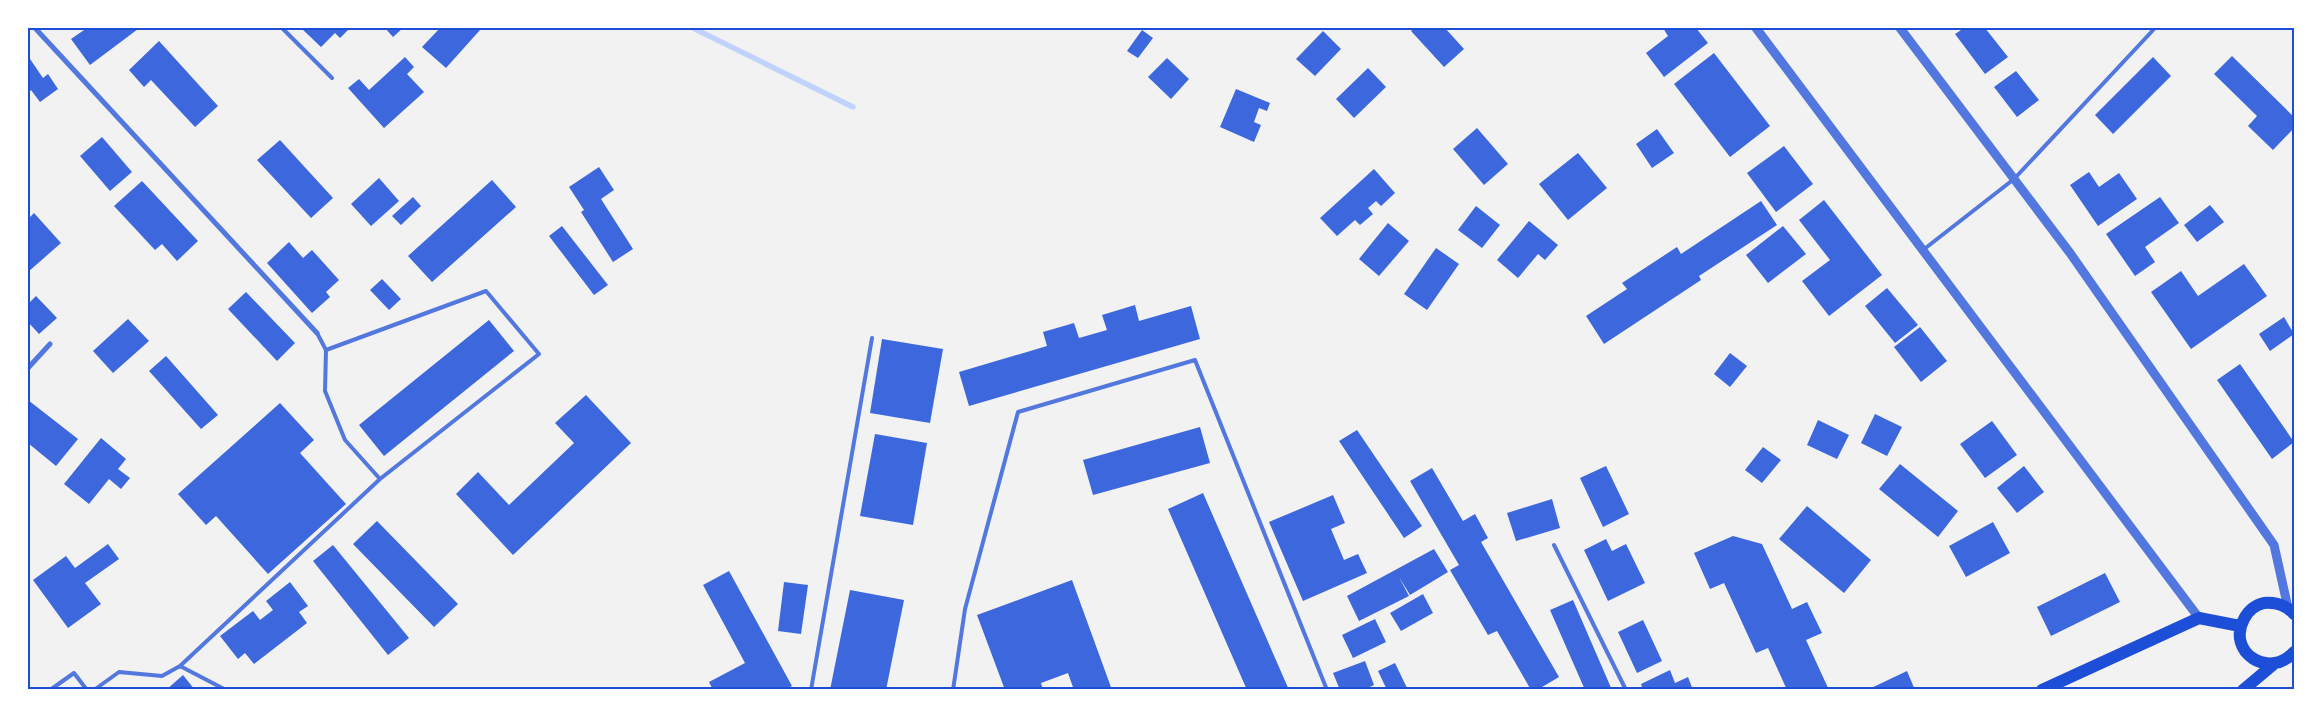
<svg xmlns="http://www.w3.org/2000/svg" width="2322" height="717" viewBox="0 0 2322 717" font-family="'Fira Sans Condensed',sans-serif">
<rect width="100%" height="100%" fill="#f2f2f2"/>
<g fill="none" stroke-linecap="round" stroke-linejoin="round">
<path stroke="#bfd3fe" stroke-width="5.5" d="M 693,28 L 853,107"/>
</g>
<path fill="#3d67dc" d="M 87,28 L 136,28 L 138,29 L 90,65 L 71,39 Z
M 301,28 L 350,28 L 340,38 L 335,33 L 321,47 Z
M 385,28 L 403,28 L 393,37 Z
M 440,28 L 477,28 L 480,30 L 446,68 L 422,47 Z
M 1415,28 L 1445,28 L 1464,49 L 1444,67 L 1411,31 Z
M 1663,28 L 1696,28 L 1708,43 L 1664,77 L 1646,53 L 1668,36 Z
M 1964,28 L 1985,28 L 2008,57 L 1985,74 L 1955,34 Z
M 1142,30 L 1153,38 L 1138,58 L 1127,51 Z
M 1323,31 L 1341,49 L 1315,76 L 1296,59 Z
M 159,41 L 218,106 L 195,127 L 151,80 L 144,87 L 129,70 Z
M 1714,53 L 1770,126 L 1730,157 L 1674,84 Z
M 28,56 L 43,78 L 48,74 L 58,89 L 40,102 L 31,90 L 28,93 Z
M 2232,56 L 2294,117 L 2294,128 L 2273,150 L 2248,126 L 2257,116 L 2214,74 Z
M 405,57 L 414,67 L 407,74 L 424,92 L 384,128 L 348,88 L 359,79 L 369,90 Z
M 2153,57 L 2171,76 L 2113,134 L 2095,115 Z
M 1167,58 L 1189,79 L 1171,99 L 1148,77 Z
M 1368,68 L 1386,87 L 1354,118 L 1336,99 Z
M 2016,71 L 2039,100 L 2017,117 L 1994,87 Z
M 1236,89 L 1270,103 L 1267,111 L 1259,108 L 1254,122 L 1261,125 L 1254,142 L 1220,127 Z
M 1477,128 L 1508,164 L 1484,185 L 1453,149 Z
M 1657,129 L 1674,153 L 1652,168 L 1636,144 Z
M 102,137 L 132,172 L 110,191 L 80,156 Z
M 280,140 L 333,198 L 311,218 L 257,160 Z
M 1784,146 L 1813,184 L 1776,212 L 1747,173 Z
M 1578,153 L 1607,188 L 1568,220 L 1539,184 Z
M 599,167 L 614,190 L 601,199 L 633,249 L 613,262 L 581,212 L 584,210 L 569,187 Z
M 1374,169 L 1395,193 L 1381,206 L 1376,201 L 1368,208 L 1373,214 L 1360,225 L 1355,220 L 1337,236 L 1320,218 Z
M 2089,172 L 2099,187 L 2119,173 L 2137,199 L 2098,226 L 2070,185 Z
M 379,178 L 399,201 L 371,226 L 351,204 Z
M 492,180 L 516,207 L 432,282 L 408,256 Z
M 142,181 L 198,241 L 177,261 L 162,244 L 155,250 L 114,206 Z
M 413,197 L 421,206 L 401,225 L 392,216 Z
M 2160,197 L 2179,223 L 2145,247 L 2155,262 L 2135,276 L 2106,234 Z
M 1824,200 L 1882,275 L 1829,316 L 1802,281 L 1830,260 L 1799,220 Z
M 1761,201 L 1777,225 L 1699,276 L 1701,280 L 1604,344 L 1586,316 L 1627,289 L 1622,283 L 1677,247 L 1681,254 Z
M 2210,205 L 2224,222 L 2197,242 L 2184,225 Z
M 1476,206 L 1500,225 L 1482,248 L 1458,230 Z
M 34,213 L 61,243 L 28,272 L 28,219 Z
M 1529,221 L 1558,245 L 1545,260 L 1538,254 L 1518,278 L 1497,260 Z
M 1388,223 L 1409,241 L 1379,276 L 1359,259 Z
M 562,226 L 608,285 L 594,295 L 549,236 Z
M 1783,226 L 1806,254 L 1768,283 L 1746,255 Z
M 289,242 L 303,258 L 312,250 L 339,280 L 326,292 L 330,297 L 312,313 L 267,263 Z
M 1436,248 L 1459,264 L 1427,310 L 1404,294 Z
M 2244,264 L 2267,296 L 2191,349 L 2151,292 L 2181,271 L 2198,296 Z
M 382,279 L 401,299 L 389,310 L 370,290 Z
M 1887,288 L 1918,325 L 1895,343 L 1865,306 Z
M 246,292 L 295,343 L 277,361 L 228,309 Z
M 36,296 L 57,318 L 39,334 L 28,322 L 28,304 Z
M 1135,305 L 1139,321 L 1191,306 L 1200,339 L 969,406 L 959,372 L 1047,346 L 1043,332 L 1074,323 L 1079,338 L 1107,330 L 1102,315 Z
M 2284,317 L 2294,334 L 2270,351 L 2259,334 Z
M 128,319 L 149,341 L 113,373 L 93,351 Z
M 489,320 L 514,351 L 384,456 L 359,425 Z
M 1920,327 L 1947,361 L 1921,382 L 1894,347 Z
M 882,339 L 943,349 L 930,423 L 870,413 Z
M 1730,353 L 1747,366 L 1730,387 L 1714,374 Z
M 166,356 L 218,415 L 201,429 L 149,371 Z
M 2240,364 L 2294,442 L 2272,459 L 2217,380 Z
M 586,395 L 631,443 L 513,555 L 456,494 L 478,472 L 509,505 L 574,443 L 555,423 Z
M 28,400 L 78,439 L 56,466 L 28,443 Z
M 280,403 L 314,440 L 300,453 L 346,504 L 268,574 L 216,516 L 206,525 L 178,494 Z
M 1875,414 L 1902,427 L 1887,456 L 1861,443 Z
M 1818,420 L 1849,435 L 1837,459 L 1807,445 Z
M 1992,421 L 2017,455 L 1985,478 L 1960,444 Z
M 1200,427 L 1210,463 L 1093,495 L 1083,460 Z
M 1357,430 L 1422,526 L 1404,538 L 1339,441 Z
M 875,434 L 927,443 L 913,525 L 860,516 Z
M 101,438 L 126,459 L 118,469 L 130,478 L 121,489 L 109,479 L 89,504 L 64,484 Z
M 1763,447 L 1781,460 L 1762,483 L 1745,470 Z
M 1900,464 L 1958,511 L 1938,537 L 1879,489 Z
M 1606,466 L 1629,514 L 1603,527 L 1580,478 Z
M 2024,466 L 2044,492 L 2017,513 L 1997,488 Z
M 1432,468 L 1463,521 L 1475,514 L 1488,538 L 1481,542 L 1559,677 L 1537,690 L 1531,690 L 1497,631 L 1488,635 L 1450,570 L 1459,565 L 1410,481 Z
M 1203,493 L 1289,690 L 1247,690 L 1168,509 Z
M 1333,495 L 1345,523 L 1331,529 L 1344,560 L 1358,554 L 1367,573 L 1303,601 L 1269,522 Z
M 1552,499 L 1560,528 L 1516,541 L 1507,513 Z
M 1807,506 L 1871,560 L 1844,593 L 1779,539 Z
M 377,521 L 458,604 L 434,627 L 353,544 Z
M 1993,522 L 2010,553 L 1966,577 L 1949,546 Z
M 1733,536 L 1762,544 L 1792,609 L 1807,602 L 1822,633 L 1806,640 L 1829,690 L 1787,690 L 1768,648 L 1756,653 L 1724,583 L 1710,589 L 1694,553 Z
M 1606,539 L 1612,551 L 1626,544 L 1645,583 L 1608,601 L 1584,550 Z
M 108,544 L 119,559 L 85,583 L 101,604 L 68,628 L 33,580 L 66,556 L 75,568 Z
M 333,545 L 409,638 L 388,655 L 313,561 Z
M 1434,549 L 1448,572 L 1410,595 L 1399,577 L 1409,596 L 1359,621 L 1347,596 Z
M 729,571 L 792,686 L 785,690 L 713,690 L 709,682 L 745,663 L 703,585 Z
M 2105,573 L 2120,602 L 2051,636 L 2037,607 Z
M 1072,580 L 1112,690 L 1074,690 L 1068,673 L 1041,683 L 1043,690 L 1005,690 L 977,615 Z
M 290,582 L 308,606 L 299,612 L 307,623 L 254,664 L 245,653 L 238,659 L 220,636 L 253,611 L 260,620 L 273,610 L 266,601 Z
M 784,582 L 808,585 L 801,634 L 778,631 Z
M 850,590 L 904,600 L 886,690 L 830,690 Z
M 1423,594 L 1433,613 L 1401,631 L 1390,613 Z
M 1573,600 L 1612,690 L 1585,690 L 1550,610 Z
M 1375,619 L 1386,642 L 1353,658 L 1342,635 Z
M 1643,620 L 1662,661 L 1637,673 L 1618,632 Z
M 1365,661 L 1374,685 L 1363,690 L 1340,690 L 1333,673 Z
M 1395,663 L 1408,690 L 1387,690 L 1378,671 Z
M 1670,670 L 1675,683 L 1688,677 L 1693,690 L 1643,690 L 1641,684 Z
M 1907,671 L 1915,690 L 1867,690 Z
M 183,675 L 195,690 L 166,690 Z"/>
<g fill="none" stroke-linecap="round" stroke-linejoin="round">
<path stroke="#5277de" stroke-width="4" d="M 282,28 L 332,78
M 1923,250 L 2014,179 L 2155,28
M 317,333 L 326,350 L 325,391 L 345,440 L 380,479 L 539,354 L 486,291 L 326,350
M 1554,545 L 1626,690
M 179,667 L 380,479
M 50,690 L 74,673 L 87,690
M 94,690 L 119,672 L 162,676 L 180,666 L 226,690
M 811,690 L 872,338
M 953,690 L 965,609 L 1018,412 L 1195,360 L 1327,690"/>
<path stroke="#5277de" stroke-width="5" d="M 35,28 L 317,333
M 28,368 L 50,344"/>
<path stroke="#5277de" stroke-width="9" d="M 1756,28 L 2199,618
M 1900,28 L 2070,253 L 2274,545 L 2288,608"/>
<path stroke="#1d4ed8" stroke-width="12" d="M 2294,614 C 2286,605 2277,602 2264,603 C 2255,605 2248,611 2244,619 C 2226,652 2269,680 2294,652
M 2042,690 L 2199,618 L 2240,626
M 2243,690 L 2274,664"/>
</g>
<rect width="2322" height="717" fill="none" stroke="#ffffff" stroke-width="58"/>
<rect x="29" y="29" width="2264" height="659" fill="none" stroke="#1d4ed8" stroke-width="2"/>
</svg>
